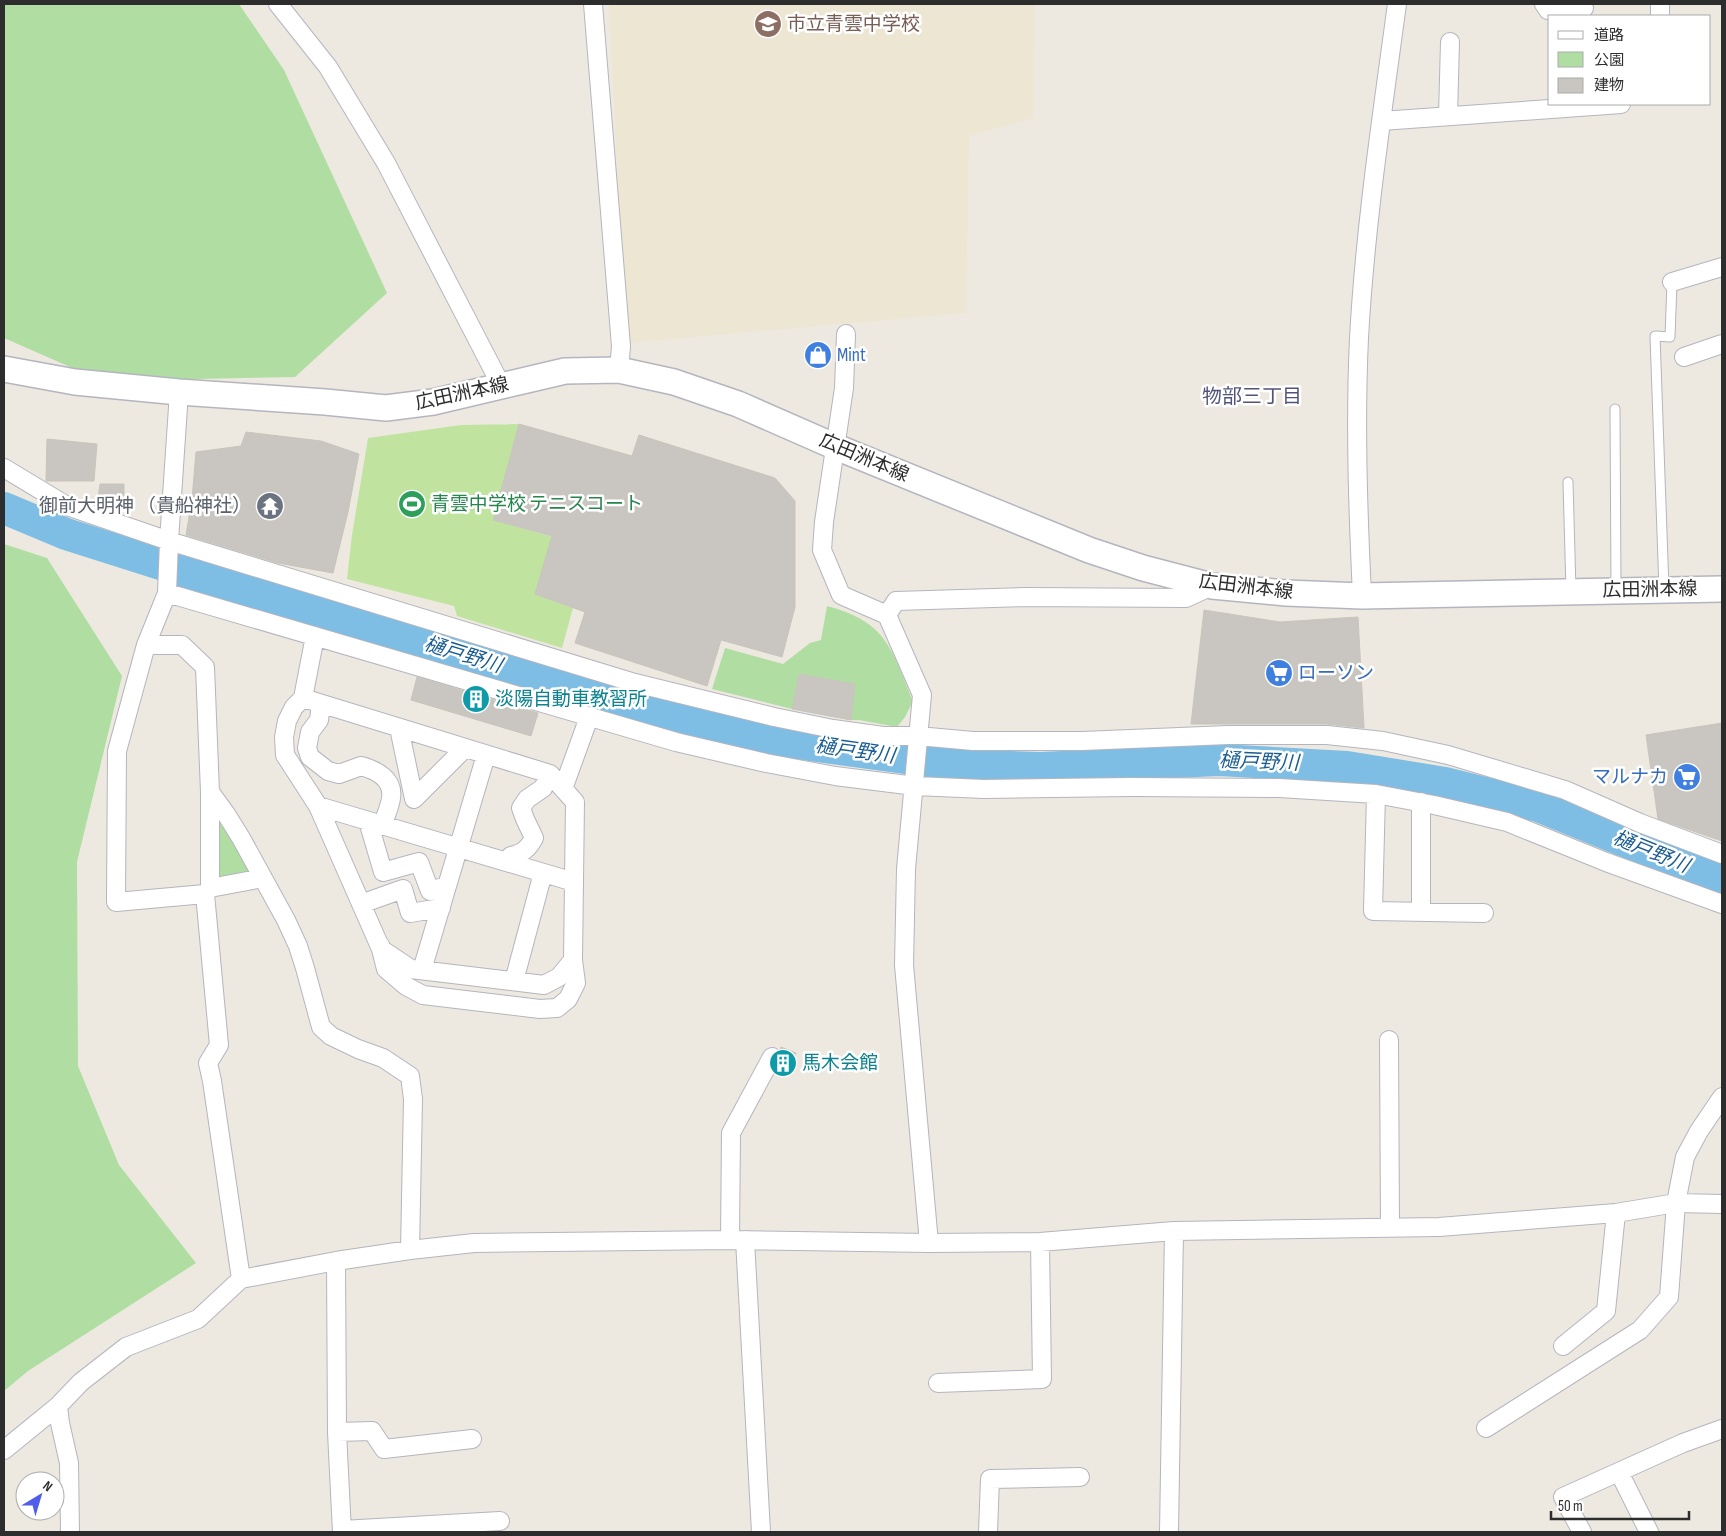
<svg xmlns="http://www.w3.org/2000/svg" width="1726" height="1536" viewBox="0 0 1726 1536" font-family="'Sofia Sans Condensed','Noto Sans JP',sans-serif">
<rect width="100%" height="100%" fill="#ede9e0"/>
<path fill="#ece6d2" d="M 609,4 L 1035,4 L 1033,118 L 969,136 L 966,313 L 626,343 Z"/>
<path fill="#b0dea2" d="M 4,4 L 239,4 L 284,70 L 387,293 L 295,377 L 102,381 L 4,338 Z
M 4,544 L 47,558 L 122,676 L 77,862 L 78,1066 L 119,1165 L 196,1263 L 28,1371 L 4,1391 Z
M 827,606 C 887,622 891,648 913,701 L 905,717 L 897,727 L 859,720 L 851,720 L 855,684 L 799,674 L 792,709 L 712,689 L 725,648 L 783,664 L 810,643 L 821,640 Z
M 217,810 L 250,874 L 217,880 Z"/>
<path fill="#c0e49f" d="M 519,424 L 493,520 L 553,537 L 535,594 L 573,608 L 562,648 L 457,616 L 454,606 L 347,579 L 352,535 L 368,438 L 461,425 Z"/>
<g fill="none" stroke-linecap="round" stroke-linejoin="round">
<path stroke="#7ebee4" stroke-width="32" d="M 4,508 L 66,534 L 173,568 L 583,691 L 766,739 L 956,765 L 1040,768 L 1219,760 L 1347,767 L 1445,783 L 1538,806 L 1722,881"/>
</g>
<path fill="#c9c5c0" stroke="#c8c5ba" d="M 519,424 L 632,456 L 639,435 L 775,478 L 795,501 L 795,607 L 782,657 L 721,640 L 707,686 L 575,643 L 585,612 L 535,594 L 552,536 L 493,520 Z
M 246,432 L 321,441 L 359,454 L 348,512 L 333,573 L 278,563 L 186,535 L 192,499 L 196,452 L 241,446 Z
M 47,439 L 97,444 L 94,481 L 46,481 Z
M 100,484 L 124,484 L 124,509 L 106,508 L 97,505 Z
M 1204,610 L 1280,622 L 1358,617 L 1364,728 L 1327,724 L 1191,724 Z
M 799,674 L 855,684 L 851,720 L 792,709 Z
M 417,677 L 538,713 L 531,736 L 411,700 Z
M 1722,723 L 1722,841 L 1658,819 L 1646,735 Z
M 781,1047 L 796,1053 L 787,1075 L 777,1071 L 783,1057 L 780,1050 Z"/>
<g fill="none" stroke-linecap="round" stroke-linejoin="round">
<g stroke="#b4b5bf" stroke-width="11">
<path id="lane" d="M 1615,409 L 1616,588
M 1568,482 L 1571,591
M 1664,589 L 1655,336 L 1670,337 L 1672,282"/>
</g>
<g stroke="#b4b5bf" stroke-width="20">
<path id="street" d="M 278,4 L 328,67 L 386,163 L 501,385
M 593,4 L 621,346 L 619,370
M 1544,4 L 1548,10 L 1584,8
M 1660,4 L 1660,16
M 1448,116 L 1450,42
M 1381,121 L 1621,104
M 1672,282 L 1722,267
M 846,334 L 844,388 L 824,522 L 822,550 L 841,595 L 887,615 L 922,695 L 906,869 L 904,965 L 929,1243
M 1684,357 L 1722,344
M 179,392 L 169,541 L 167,593 L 146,645 L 117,751 L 116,902 L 205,894
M 4,468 L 67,506 L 169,541 L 635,683 L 774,717 L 833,729 L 883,736 L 918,736 L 973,741 L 1082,741 L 1228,735 L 1327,735 L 1383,741 L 1448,755 L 1565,790 L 1640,823 L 1722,854
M 167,593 L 676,742 L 766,763 L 835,776 L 915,786 L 984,789 L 1131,787 L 1279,788 L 1376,794 L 1434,805 L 1507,822 L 1606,862 L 1722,904
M 1362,596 C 1358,510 1355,424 1359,338 C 1365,227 1382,115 1397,4
M 887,615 L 896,601 L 1025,597 L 1186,598 L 1212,586
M 146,645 L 182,645 L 205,667 L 210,792 L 226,814 L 241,838 L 286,920 L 298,946 L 305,968 L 321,1027 L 331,1036 L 358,1049 L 383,1058 L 410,1076 L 413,1099 L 410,1250
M 303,698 L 550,774 L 575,802 L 573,960 L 559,977 L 544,985 L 411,969 L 381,949 L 318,806 L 285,755 L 284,737 L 287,721 L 294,707 L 303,698 L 315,636
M 321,704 L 319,720 L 310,732 L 307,748 L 310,757 L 328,771 L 339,774 L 361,766 C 376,770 394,779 391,798 C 390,807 385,816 383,825
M 399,728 L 414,799 L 465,748
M 563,789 L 589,717
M 210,792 L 210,888 L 205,894 L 219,1045 L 208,1063 L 212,1081 L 241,1279
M 1376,794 L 1373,911 L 1484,913
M 318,806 L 574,882
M 368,821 L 383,872 L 419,862 L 430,891 L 447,886
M 508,862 L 511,856 C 523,853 528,849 534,838 L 525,819 L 521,808 L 527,799 L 543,788 L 550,774
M 210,888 L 263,878
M 361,904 L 403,889 L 410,913 L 441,908
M 1421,912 L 1421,802
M 380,945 L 386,969 L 406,986 L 423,995 L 540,1009 L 557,1008 L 568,999 L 576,983 L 573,960
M 422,970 L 486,755
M 514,981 L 543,873
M 1389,1040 L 1390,1228
M 730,1240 L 731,1133 L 772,1057
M 745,1240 L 761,1532
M 336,1261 L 337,1432 L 342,1532
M 1563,1346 L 1606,1311 L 1616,1213
M 938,1383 L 1042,1379 L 1040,1242
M 58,1406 L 60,1423 L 69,1463 L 70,1532
M 1486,1428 L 1640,1330 L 1669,1297 L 1676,1203 L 1685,1157 L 1699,1131 L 1722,1097
M 337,1432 L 372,1431 L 384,1449 L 472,1439
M 4,1450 L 58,1406 L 81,1382 L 126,1347 L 198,1319 L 241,1279 L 336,1261 L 410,1250 L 474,1243 L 730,1240 L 929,1243 L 1040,1242 L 1174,1231 L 1439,1227 L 1616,1213 L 1676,1203 L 1722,1204
M 1619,1472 L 1649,1532
M 342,1530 L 500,1521
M 988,1532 L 990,1479 L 1080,1477
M 1169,1532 L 1174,1231
M 1582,1532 L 1563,1497 L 1683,1443 L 1722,1429"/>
</g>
<g stroke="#b4b5bf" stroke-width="28">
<path id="secondary" d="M 4,369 L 75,382 L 179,392 L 325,402 L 386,408 L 433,402 L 565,371 L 619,370 L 674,382 L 738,404 L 836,447 L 1089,550 L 1143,568 L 1212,586 L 1286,593 L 1362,596 L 1722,589"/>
</g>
<use href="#lane" stroke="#fff" stroke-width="9"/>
<use href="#street" stroke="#fff" stroke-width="18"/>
<use href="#secondary" stroke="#fff" stroke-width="25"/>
</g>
<defs>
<g id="school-disc" transform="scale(1.4375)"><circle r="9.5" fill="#8d6e63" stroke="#fff"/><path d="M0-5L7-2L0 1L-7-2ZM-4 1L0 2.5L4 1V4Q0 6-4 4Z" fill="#fff"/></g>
<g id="shop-disc" transform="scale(1.4375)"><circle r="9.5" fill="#3f7fe0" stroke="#fff"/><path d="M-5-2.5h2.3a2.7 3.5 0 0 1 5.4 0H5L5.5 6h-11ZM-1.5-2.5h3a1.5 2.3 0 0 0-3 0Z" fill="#fff"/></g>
<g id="stadium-disc" transform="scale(1.4375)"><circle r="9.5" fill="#2e9e5b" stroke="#fff"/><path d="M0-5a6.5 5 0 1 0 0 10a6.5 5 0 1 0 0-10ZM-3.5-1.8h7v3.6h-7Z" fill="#fff"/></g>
<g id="temple-disc" transform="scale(1.4375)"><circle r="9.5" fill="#6b7280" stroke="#fff"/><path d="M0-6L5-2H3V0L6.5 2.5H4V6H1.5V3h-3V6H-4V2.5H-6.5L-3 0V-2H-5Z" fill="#fff"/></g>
<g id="supermarket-disc" transform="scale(1.4375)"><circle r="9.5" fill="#3f7fe0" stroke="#fff"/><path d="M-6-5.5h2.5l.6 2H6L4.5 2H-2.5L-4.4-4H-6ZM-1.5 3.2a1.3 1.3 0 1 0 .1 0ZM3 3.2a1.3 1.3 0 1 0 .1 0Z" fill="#fff"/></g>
<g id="building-disc" transform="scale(1.4375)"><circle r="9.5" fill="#0f9aa8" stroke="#fff"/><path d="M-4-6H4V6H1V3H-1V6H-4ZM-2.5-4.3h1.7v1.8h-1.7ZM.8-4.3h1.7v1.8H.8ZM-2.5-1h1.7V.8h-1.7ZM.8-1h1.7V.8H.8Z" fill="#fff"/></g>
</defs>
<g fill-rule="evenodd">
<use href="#school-disc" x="768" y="24"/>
<use href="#shop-disc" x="818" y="355"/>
<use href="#stadium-disc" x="412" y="504"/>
<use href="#temple-disc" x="270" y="506"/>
<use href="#supermarket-disc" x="1279" y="673"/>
<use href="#building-disc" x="476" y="699"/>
<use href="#supermarket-disc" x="1687" y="777"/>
<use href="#building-disc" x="783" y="1063"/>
</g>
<g text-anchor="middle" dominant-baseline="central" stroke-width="5" stroke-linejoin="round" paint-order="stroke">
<g font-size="19" fill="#785e54" stroke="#fff" text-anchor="start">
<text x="787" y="24">市立青雲中学校</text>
</g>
<g font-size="19" fill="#366cbe" stroke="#fff" text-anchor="start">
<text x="837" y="355">Mint</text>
<text x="1298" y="673">ローソン</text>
<text x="1668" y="777" text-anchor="end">マルナカ</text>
</g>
<g font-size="19" fill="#2d2d2d" stroke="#fff">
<text transform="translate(462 394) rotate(-12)">広田洲本線</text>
<text transform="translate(864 458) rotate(23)">広田洲本線</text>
<text transform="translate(1246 587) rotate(7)">広田洲本線</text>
<text transform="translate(1650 590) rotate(-1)">広田洲本線</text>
</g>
<g font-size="19" fill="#27864d" stroke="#fff" text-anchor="start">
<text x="431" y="504">青雲中学校 テニスコート</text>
</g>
<g font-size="19" fill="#5b616d" stroke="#fff" text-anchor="end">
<text x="251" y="506">御前大明神 （貴船神社）</text>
</g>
<g font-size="19" fill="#0d838f" stroke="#fff" text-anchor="start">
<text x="495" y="699">淡陽自動車教習所</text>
<text x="802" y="1063">馬木会館</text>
</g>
<g font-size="20" fill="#51547a" stroke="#fff">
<text x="1252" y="397">物部三丁目</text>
</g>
<g font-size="20" font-style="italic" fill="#1a5d93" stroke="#fff">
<text transform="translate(463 655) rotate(17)">樋戸野川</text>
<text transform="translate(855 751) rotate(8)">樋戸野川</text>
<text transform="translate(1259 762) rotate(2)">樋戸野川</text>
<text transform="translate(1651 852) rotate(22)">樋戸野川</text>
</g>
</g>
<rect width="1726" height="1536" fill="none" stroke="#2d2d2d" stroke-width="10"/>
<rect x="1548" y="15" width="162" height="90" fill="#ffffff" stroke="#ababab"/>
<rect x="1558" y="31" width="25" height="8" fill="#ffffff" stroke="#ababab"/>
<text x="1594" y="40" font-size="15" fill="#2d2d2d">道路</text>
<rect x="1558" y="52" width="25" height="15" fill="#b0dea2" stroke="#ababab"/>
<text x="1594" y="65" font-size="15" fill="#2d2d2d">公園</text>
<rect x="1558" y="78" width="25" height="15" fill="#c9c5c0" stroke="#ababab"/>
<text x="1594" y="90" font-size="15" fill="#2d2d2d">建物</text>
<g transform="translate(40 1496) rotate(38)"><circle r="24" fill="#ffffff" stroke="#ababab"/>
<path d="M0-4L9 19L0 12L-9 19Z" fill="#505dea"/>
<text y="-8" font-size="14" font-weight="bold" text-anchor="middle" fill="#2d2d2d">N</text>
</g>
<path d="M1551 1511v8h138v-8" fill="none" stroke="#2d2d2d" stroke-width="2.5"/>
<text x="1558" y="1511" font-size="15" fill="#2d2d2d" stroke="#ffffff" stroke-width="4" paint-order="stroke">50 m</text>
</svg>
